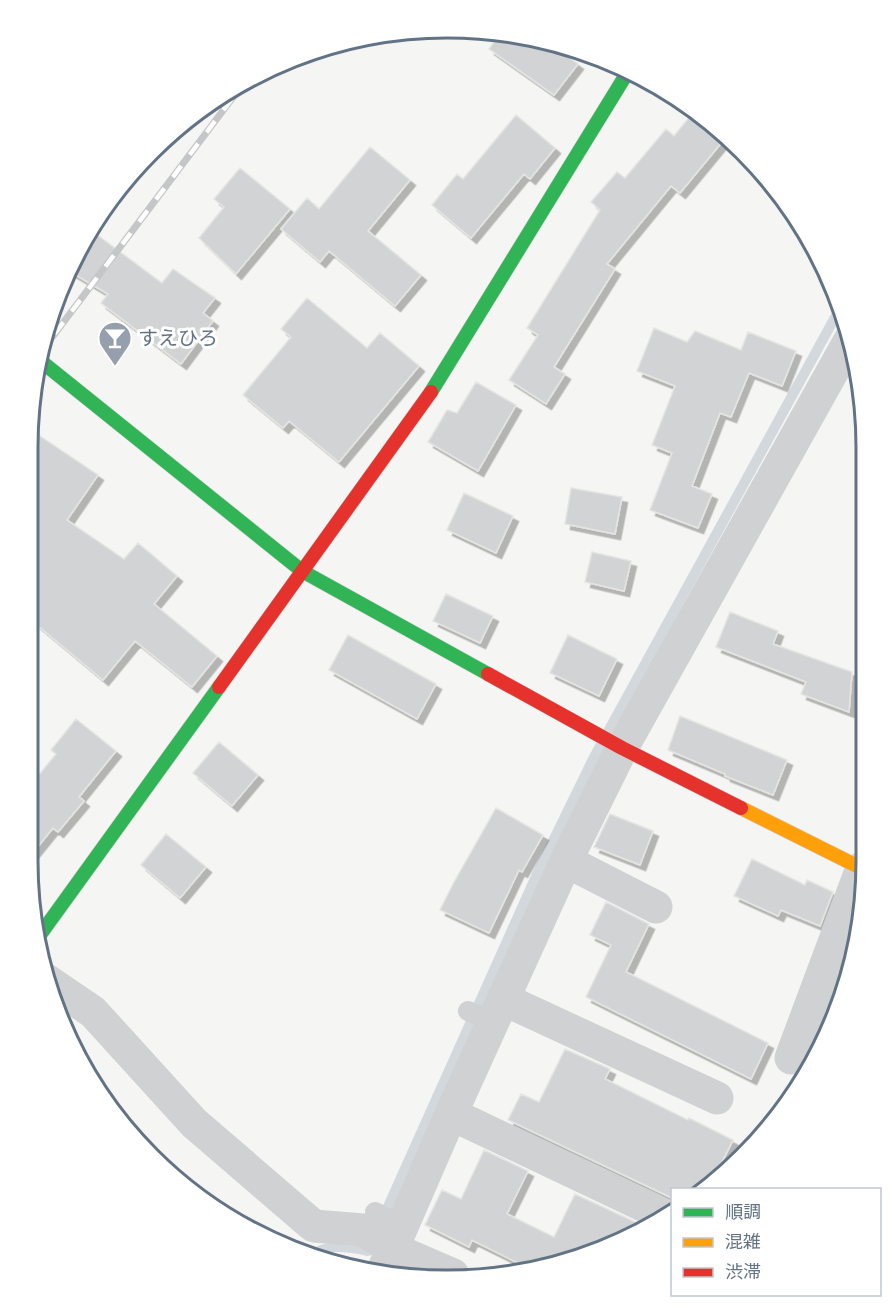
<svg xmlns="http://www.w3.org/2000/svg" width="893" height="1308" viewBox="0 0 893 1308" font-family="Arial,'Noto Sans JP',sans-serif">
<defs>
<filter id="shadow"><feDropShadow dx="5.5" dy="5.5" stdDeviation="0" flood-color="#0004"/></filter>
</defs>
<rect width="100%" height="100%" fill="#f5f5f3"/>
<g fill="none" stroke-linecap="round" stroke-linejoin="round">
<path stroke="#d2d8dc" stroke-width="10" d="M 382,1220 L 537,874 L 593,759 L 839,310
M 310,1256 C 327,1243 349,1247 368,1251 L 372,1243"/>
</g>
<path fill="#d2d3d4" stroke="#e4e4e2" stroke-width="1.5" filter="url(#shadow)" d="M 501,32 L 529,35 L 544,40 L 578,64 L 554,95 L 489,49 Z
M 695,110 L 727,136 L 680,193 L 671,186 L 607,264 L 615,269 L 554,367 L 565,374 L 546,404 L 509,380 L 538,335 L 527,328 L 600,210 L 591,202 L 617,172 L 625,178 L 666,129 L 674,136 Z
M 516,115 L 555,148 L 530,179 L 524,174 L 471,238 L 432,205 L 457,174 L 463,179 Z
M 370,147 L 410,180 L 368,231 L 421,275 L 395,306 L 329,251 L 320,262 L 281,229 L 307,198 L 319,209 Z
M 240,168 L 290,209 L 236,274 L 199,238 L 224,207 L 214,199 Z
M 92,231 L 162,283 L 173,269 L 215,298 L 203,313 L 213,321 L 181,364 L 101,303 L 108,294 L 67,270 L 70,261 Z
M 307,298 L 367,348 L 380,333 L 419,366 L 339,462 L 289,421 L 283,428 L 243,395 L 291,337 L 281,329 Z
M 654,328 L 687,342 L 695,331 L 741,350 L 748,332 L 796,351 L 782,386 L 749,373 L 731,417 L 720,413 L 692,486 L 712,494 L 698,528 L 650,510 L 672,453 L 652,445 L 675,386 L 637,371 Z
M 476,382 L 516,405 L 478,471 L 428,442 L 447,410 L 457,413 Z
M 34,432 L 98,475 L 67,520 L 124,559 L 138,543 L 177,576 L 154,604 L 217,656 L 192,687 L 135,641 L 103,680 L 31,620 Z
M 571,488 L 622,497 L 615,534 L 565,524 Z
M 464,493 L 513,516 L 496,553 L 447,530 Z
M 592,552 L 631,561 L 624,591 L 585,582 Z
M 446,594 L 493,616 L 480,643 L 433,621 Z
M 730,612 L 778,631 L 773,644 L 852,672 L 849,712 L 801,694 L 806,682 L 716,647 Z
M 348,635 L 436,684 L 417,719 L 329,670 Z
M 568,635 L 617,659 L 599,696 L 550,673 Z
M 680,716 L 787,760 L 773,795 L 725,776 L 725,774 L 668,750 Z
M 76,719 L 116,751 L 79,797 L 84,801 L 58,832 L 53,828 L 27,860 L 28,788 L 56,754 L 51,750 Z
M 219,742 L 258,775 L 232,806 L 193,773 Z
M 496,808 L 543,835 L 522,872 L 519,870 L 489,933 L 440,910 L 453,884 Z
M 610,814 L 653,831 L 640,865 L 594,847 Z
M 166,834 L 206,867 L 180,898 L 141,865 Z
M 752,859 L 805,885 L 807,880 L 833,892 L 820,926 L 781,910 L 778,916 L 734,896 Z
M 606,902 L 649,924 L 626,972 L 768,1043 L 751,1079 L 586,997 L 611,945 L 590,935 Z
M 565,1049 L 610,1069 L 605,1079 L 688,1120 L 689,1118 L 733,1140 L 714,1178 L 699,1190 L 672,1190 L 672,1198 L 508,1120 L 521,1094 L 539,1102 Z
M 484,1150 L 528,1171 L 507,1214 L 554,1237 L 575,1194 L 646,1227 L 632,1238 L 534,1271 L 472,1240 L 469,1247 L 425,1225 L 442,1190 L 461,1199 Z"/>
<g fill="none" stroke-linecap="round" stroke-linejoin="round">
<g stroke="#d0d2d3" stroke-width="15">
<path id="fast" d="M 37,358 L 302,571 L 488,674
M 431,392 L 629,70
M 37,939 L 219,687"/>
</g>
<g stroke="#d0d2d3" stroke-width="15">
<path id="slow" d="M 741,808 L 865,870"/>
</g>
<g stroke="#d0d2d3" stroke-width="15">
<path id="jam" d="M 488,674 L 622,748 L 741,808
M 219,687 L 431,392"/>
</g>
<path stroke="#d0d1d2" stroke-width="20" d="M 468,1011 L 493,1022
M 375,1212 L 403,1226"/>
<path stroke="#d0d1d2" stroke-width="33" d="M 566,861 L 656,907
M 46,980 L 93,1012 L 194,1123 L 309,1222 L 314,1226 L 363,1230 L 393,1249 L 453,1275
M 503,999 L 717,1098
M 791,1058 L 862,868
M 451,1114 L 664,1215
M 381,1275 L 451,1114 L 566,861 L 622,748 L 850,340"/>
<use href="#fast" stroke="#30b455" stroke-width="14"/>
<use href="#slow" stroke="#ff9f0a" stroke-width="14"/>
<use href="#jam" stroke="#e5322d" stroke-width="14"/>
<g stroke="#c5c6c7" stroke-width="7">
<path id="rail" d="M 38,356 L 246,80"/>
</g>
<use href="#rail" stroke="#fff" stroke-width="4.5" stroke-dasharray="14" stroke-linecap="butt"/>
</g>
<defs>
<g id="bar-pin" transform="scale(1.725)"><path d="M0 17L-7.5 6A9.5 9.5 0 1 1 7.5 6Z" fill="#95a0ac" stroke="#fff"/><path d="M-6-5H6L.8 .8V4.5H3.5V6h-7V4.5H-.8V.8Z" fill="#fff"/></g>
</defs>
<g fill-rule="evenodd">
<use href="#bar-pin" x="115" y="338"/>
</g>
<g text-anchor="middle" dominant-baseline="central" stroke-width="6" stroke-linejoin="round" paint-order="stroke">
<g font-size="20" fill="#627385" stroke="#fff" text-anchor="start">
<text x="138" y="338">すえひろ</text>
</g>
</g>
<path d="M0 0H893V1308H0ZM447 38H447A409 409 0 0 1 856 447V861A409 409 0 0 1 447 1270H447A409 409 0 0 1 38 861V447A409 409 0 0 1 447 38Z" fill="#fff" fill-rule="evenodd"/>
<path fill="none" stroke="#627385" stroke-width="3" d="M447 38H447A409 409 0 0 1 856 447V861A409 409 0 0 1 447 1270H447A409 409 0 0 1 38 861V447A409 409 0 0 1 447 38Z"/>
<rect x="671" y="1188" width="210" height="108" fill="#ffffff" stroke="#c0c7ce" stroke-width="1.5"/>
<rect x="683" y="1208" width="30" height="9" fill="#30b455" stroke="#c0c7ce" stroke-width="1.5"/>
<text x="725" y="1218" font-size="18" fill="#627385">順調</text>
<rect x="683" y="1238" width="30" height="9" fill="#ff9f0a" stroke="#c0c7ce" stroke-width="1.5"/>
<text x="725" y="1248" font-size="18" fill="#627385">混雑</text>
<rect x="683" y="1268" width="30" height="9" fill="#e5322d" stroke="#c0c7ce" stroke-width="1.5"/>
<text x="725" y="1278" font-size="18" fill="#627385">渋滞</text>
</svg>
